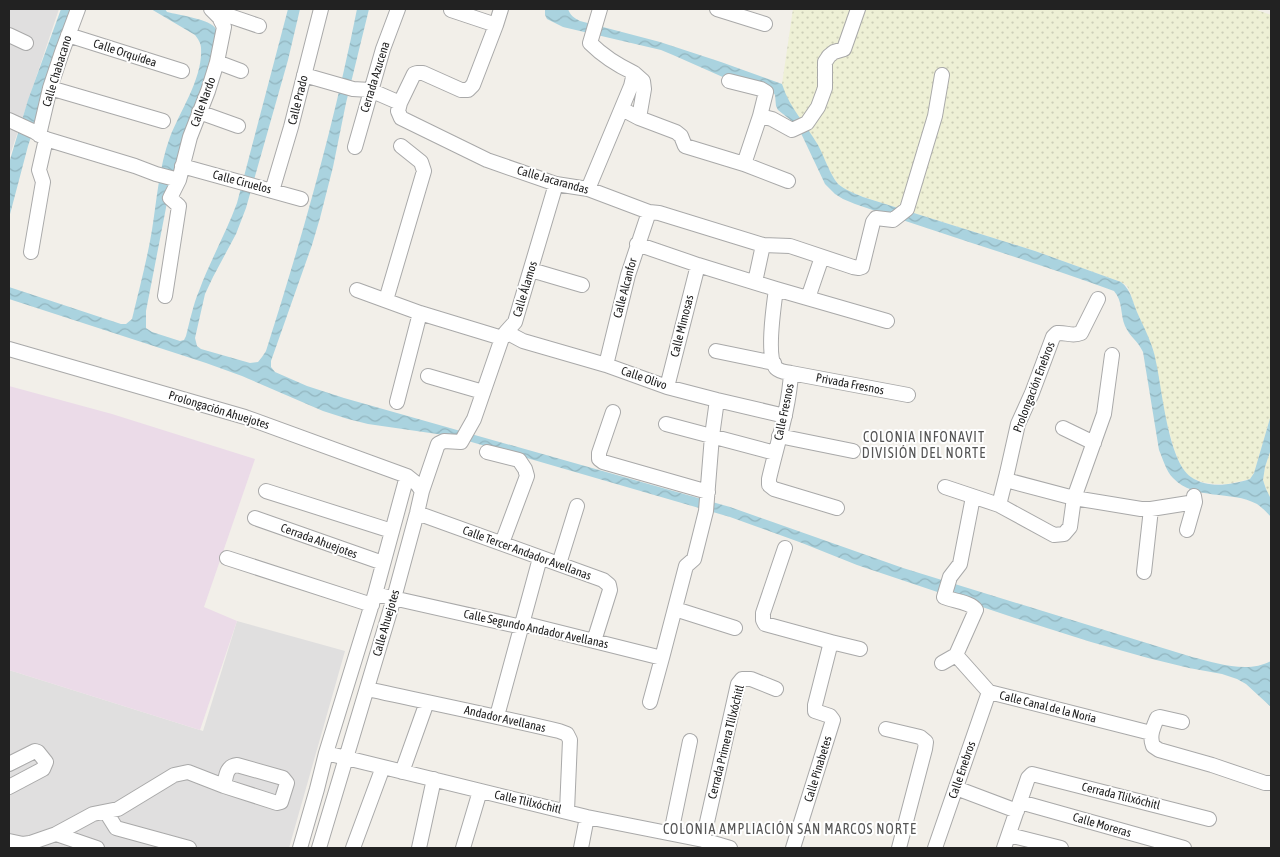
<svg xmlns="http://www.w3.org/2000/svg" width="1280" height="857" viewBox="0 0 1280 857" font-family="'Asap Condensed',sans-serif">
<defs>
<pattern id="farmland-dots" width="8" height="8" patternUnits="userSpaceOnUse" patternTransform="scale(1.25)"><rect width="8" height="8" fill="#eef0d5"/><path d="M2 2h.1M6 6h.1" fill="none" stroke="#ccceb7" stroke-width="1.8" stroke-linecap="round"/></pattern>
<pattern id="water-waves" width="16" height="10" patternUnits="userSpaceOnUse" patternTransform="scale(1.25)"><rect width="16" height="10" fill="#aad3df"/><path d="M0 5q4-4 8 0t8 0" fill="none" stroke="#92b5bf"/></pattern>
</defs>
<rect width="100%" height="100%" fill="#f2efe9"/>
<path fill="#e0dfdf" d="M 9,9 L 59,9 L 9,158 Z
M 237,621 L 345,651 L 289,848 L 9,848 L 9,670 L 203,731 Z"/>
<path fill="#ebdbe8" d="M 9,386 L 112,414 L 255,459 L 204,607 L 237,621 L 200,730 L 9,670 Z"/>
<path fill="url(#farmland-dots)" d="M 793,9 L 1254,9 L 1271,15 L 1271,415 L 1254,473 L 1250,479 L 1227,484 L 1215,484 L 1202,482 L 1192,478 L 1186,473 L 1180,464 L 1174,449 L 1166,420 L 1153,349 L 1136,310 L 1130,292 L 1127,286 L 1121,282 L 1035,251 L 863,197 L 846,190 L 838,184 L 832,175 L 816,142 L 790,105 L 786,97 L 782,84 Z
M 1271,449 L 1271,499 L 1266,489 L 1263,480 L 1265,467 Z"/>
<path fill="url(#water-waves)" d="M 61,9 L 73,9 L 28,146 L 9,218 L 9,163 L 28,100 Z
M 151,9 L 165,9 L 167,12 C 178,15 211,19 216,29 C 218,34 217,40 217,45 L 171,182 L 146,311 L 146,328 L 152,332 L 180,341 L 184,340 L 186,336 C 190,321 193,305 199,291 C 210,261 226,233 237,203 L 288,9 L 300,9 L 288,60 L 246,208 L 236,234 L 213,277 L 205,294 L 195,338 L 197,346 L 201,349 L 250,363 L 258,362 L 262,357 L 266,351 C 302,238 334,125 357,9 L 369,9 L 346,103 L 333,167 L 320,218 L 312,245 L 271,361 L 271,367 L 275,372 L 307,386 L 344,398 L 730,507 L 903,568 L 1192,657 C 1217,663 1247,674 1271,661 L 1271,707 L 1246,684 L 1237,679 L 1222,674 L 1189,668 L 1148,658 L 1091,642 L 1012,617 L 857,565 L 802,543 L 730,517 L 451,436 L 368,424 L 348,419 L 323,411 L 242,376 L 206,363 L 9,299 L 9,287 L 121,324 L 126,324 L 132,319 C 139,290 147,260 152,230 C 157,199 159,167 170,137 C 180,111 203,78 201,48 C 201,43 198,39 195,35 Z
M 545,9 L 568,9 C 570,15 574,18 580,21 L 660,42 L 721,62 L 782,84 C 790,109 806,124 818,145 C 825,158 829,173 838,184 C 845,190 854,193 863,197 L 1035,251 L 1121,282 C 1131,290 1132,300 1137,312 C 1144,328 1153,344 1156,362 C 1162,388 1168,461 1191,477 C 1208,489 1231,485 1250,479 L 1254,473 L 1271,415 L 1271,449 L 1265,467 L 1263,480 L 1266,489 L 1271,499 L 1271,517 C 1267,513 1263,508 1257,504 C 1231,490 1195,501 1173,478 C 1166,471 1163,459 1159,450 L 1143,352 C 1138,341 1130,337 1125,326 C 1120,314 1123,301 1114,291 C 1029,260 941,234 855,204 L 843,199 L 835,194 L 825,184 L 799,129 L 793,122 L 778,110 L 776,106 L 775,95 L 773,92 L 725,78 L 673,55 L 661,50 L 563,27 L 547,19 L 545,15 Z"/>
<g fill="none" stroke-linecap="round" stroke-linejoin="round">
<g stroke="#a9a9a9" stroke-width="16">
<path id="minor" d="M 501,9 L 496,25 L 473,85 L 468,90 L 461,90 L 423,73 L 417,73 L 414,74 L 400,103 L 398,111 L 401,118 L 487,160 L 556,184 L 588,189 L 649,212 L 659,213 L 763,245 L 790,246 L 853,267 L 859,268 L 862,267 L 873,222 L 876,218 L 893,220 L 907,209 L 935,116 L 942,75
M 717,9 L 765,24
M 212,10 L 259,26
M 451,10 L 496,25
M 9,35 L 26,43
M 68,35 L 182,71
M 217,62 L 241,71
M 634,73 L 643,81 L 644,89 L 639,118
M 304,75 L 353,89 L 370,90 L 400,103
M 729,81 L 761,89 L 766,92 L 760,116 L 744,164
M 50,88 L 163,121
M 622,109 L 639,118 L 676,132 L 681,136 L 685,146 L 744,164 L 788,181
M 199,112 L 238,126
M 760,116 L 772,119 L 792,130 L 807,123 L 818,107 L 825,88 L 825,62 L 829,56 L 834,52 L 844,49 L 858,9
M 9,120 L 35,132 L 46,139 L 135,166 L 156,174 L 179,180
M 39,135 L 50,88 L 62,52 L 78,9
M 355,147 L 383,49 L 398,9
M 182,166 L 301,199
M 588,189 L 631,86 L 634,73 C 617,65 603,56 590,43 L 600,9
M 272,191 L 291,127 L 321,9
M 637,244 L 698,265 L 776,289 L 887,321
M 31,252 L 43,182 L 39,170 L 46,139
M 531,270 L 582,285
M 755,282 L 763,245
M 776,289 C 774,304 766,357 776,368 C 780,372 786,372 791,373 C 789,409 777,444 769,479 L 769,485 L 774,489 L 837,508
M 357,290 L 420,313 L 502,338
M 165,296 L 179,206 L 170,198 L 179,180 L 190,137 L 208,91 L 217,62 L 224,27 L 219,17 L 211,9
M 808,298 L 822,257
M 386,300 L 424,171 L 421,162 L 401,146
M 506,332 L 523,341 L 606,365 L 667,387 L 717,400 L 785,416
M 9,349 L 245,417 L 407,476 L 417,484 L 422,491
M 716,351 L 774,363
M 606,365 L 628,275 L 649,212
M 791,373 L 908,395
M 428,376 L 483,392
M 667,387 L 698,265
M 397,402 L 420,313
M 613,412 L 599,453 L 599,459 L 603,462 L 708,492
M 666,424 L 775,453
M 1063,428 L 1094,443
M 779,436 L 853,451
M 487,452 L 519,460 L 525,469 L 527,476 L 502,543
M 1006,480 L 1074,498 L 1141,509 L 1151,509 L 1195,502
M 945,487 L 999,505 L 1054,535 L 1064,534 L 1070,527 L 1074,498 L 1104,414 L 1112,355
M 266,491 L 392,531
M 999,505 L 1007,473 L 1018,424 L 1032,393 L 1053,337 L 1057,333 C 1066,332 1072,337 1081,333 L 1098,299
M 417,513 L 603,580 L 609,585 L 610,590 L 594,641
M 255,518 L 383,563
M 1187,530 L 1195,502 L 1194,496
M 785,548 L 763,613 L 763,620 L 765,624 L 831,642 L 815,705 L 815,711 L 830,716 L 833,720 L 793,848
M 227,558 L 372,605
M 559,564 L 577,506
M 1144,572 L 1151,509
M 375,594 L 522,627 L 530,625 L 662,658 L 686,566 L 694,559 L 706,511 L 712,436 L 717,400
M 675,609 L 735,628
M 831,642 L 860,649
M 956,655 L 976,610 C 971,602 953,601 944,597 L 950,577 L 960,564 L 973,497
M 942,663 L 956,655 L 989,692 L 1151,733
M 367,689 C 431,703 495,716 559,731 L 567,734 L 570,740 L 567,811
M 650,702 L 662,658
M 497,716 L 540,558
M 1182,722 L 1160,717 L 1157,718 C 1153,728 1149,736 1153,746 L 1159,750 L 1212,765 L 1265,783 L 1271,783
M 886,729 L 920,737 L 926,742 L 925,749 L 899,848
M 326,753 L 587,817 L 703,840 L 730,848
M 9,764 L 35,751 L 38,752 L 46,762 L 43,769 L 9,787
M 402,772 L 427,702
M 956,788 L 1017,811
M 1020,802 L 1184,848
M 106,812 L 116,828 L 189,848
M 671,833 L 690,741
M 56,834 L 97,848
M 1009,835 L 1061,848
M 703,840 L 738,684 L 742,679 L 751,679 L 776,689
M 9,841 L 23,844 L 30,843 L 56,834 L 93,814 L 118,809 L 174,775 L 188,772 L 224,786 L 277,803 L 281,802 L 287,783 L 283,778 L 237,765 C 226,766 226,777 224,786
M 300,848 L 317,789 L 326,753 L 375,594 L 407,476
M 319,848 L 394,598 L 417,513 L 422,491 L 438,444 L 444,441 L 461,442 L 474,419 L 502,338 L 506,332 L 515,322 L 556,184
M 353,848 L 383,767
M 419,848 L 434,779
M 463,848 L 480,791
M 581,848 L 587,817
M 935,848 L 989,692
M 1004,848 L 1028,778 L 1032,774 L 1040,776 L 1209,819"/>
</g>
<use href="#minor" stroke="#fff" stroke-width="14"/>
</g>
<g text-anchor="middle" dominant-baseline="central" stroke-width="4" stroke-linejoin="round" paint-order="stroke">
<g font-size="12" fill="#222" stroke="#fff">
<text transform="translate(125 53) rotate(18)">Calle Orquídea</text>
<text transform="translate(57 71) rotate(-73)">Calle Chabacano</text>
<text transform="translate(375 77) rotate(-73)">Cerrada Azucena</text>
<text transform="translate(298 100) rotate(-76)">Calle Prado</text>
<text transform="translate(203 102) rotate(-70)">Calle Nardo</text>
<text transform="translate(553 180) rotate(16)">Calle Jacarandas</text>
<text transform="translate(242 182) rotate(15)">Calle Ciruelos</text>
<text transform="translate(625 288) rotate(-75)">Calle Alcanfor</text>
<text transform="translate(525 289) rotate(-73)">Calle Álamos</text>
<text transform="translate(682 326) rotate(-76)">Calle Mimosas</text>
<text transform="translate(644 378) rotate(19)">Calle Olivo</text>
<text transform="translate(850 384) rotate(11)">Privada Fresnos</text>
<text transform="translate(1034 387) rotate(-69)">Prolongación Enebros</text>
<text transform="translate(219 410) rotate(17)">Prolongación Ahuejotes</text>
<text transform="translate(784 412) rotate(-78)">Calle Fresnos</text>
<text transform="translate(319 541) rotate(20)">Cerrada Ahuejotes</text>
<text transform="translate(527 553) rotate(20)">Calle Tercer Andador Avellanas</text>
<text transform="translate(386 623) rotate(-74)">Calle Ahuejotes</text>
<text transform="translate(536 629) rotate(12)">Calle Segundo Andador Avellanas</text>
<text transform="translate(1048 707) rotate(14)">Calle Canal de la Noria</text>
<text transform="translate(505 719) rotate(13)">Andador Avellanas</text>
<text transform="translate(726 742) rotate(-76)">Cerrada Primera Tlilxóchitl</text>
<text transform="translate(818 769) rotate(-73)">Calle Pinabetes</text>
<text transform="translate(962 770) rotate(-71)">Calle Enebros</text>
<text transform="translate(1121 796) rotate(14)">Cerrada Tlilxóchitl</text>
<text transform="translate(528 802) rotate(13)">Calle Tlilxóchitl</text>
<text transform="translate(1102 825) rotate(16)">Calle Moreras</text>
</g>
<g font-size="14" letter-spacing="1" fill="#555" stroke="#fff">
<text x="924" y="437">COLONIA INFONAVIT<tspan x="924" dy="16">DIVISIÓN DEL NORTE</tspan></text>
<text x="790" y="829">COLONIA AMPLIACIÓN SAN MARCOS NORTE</text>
</g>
</g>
<rect width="1280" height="857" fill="none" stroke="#222222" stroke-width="20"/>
</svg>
